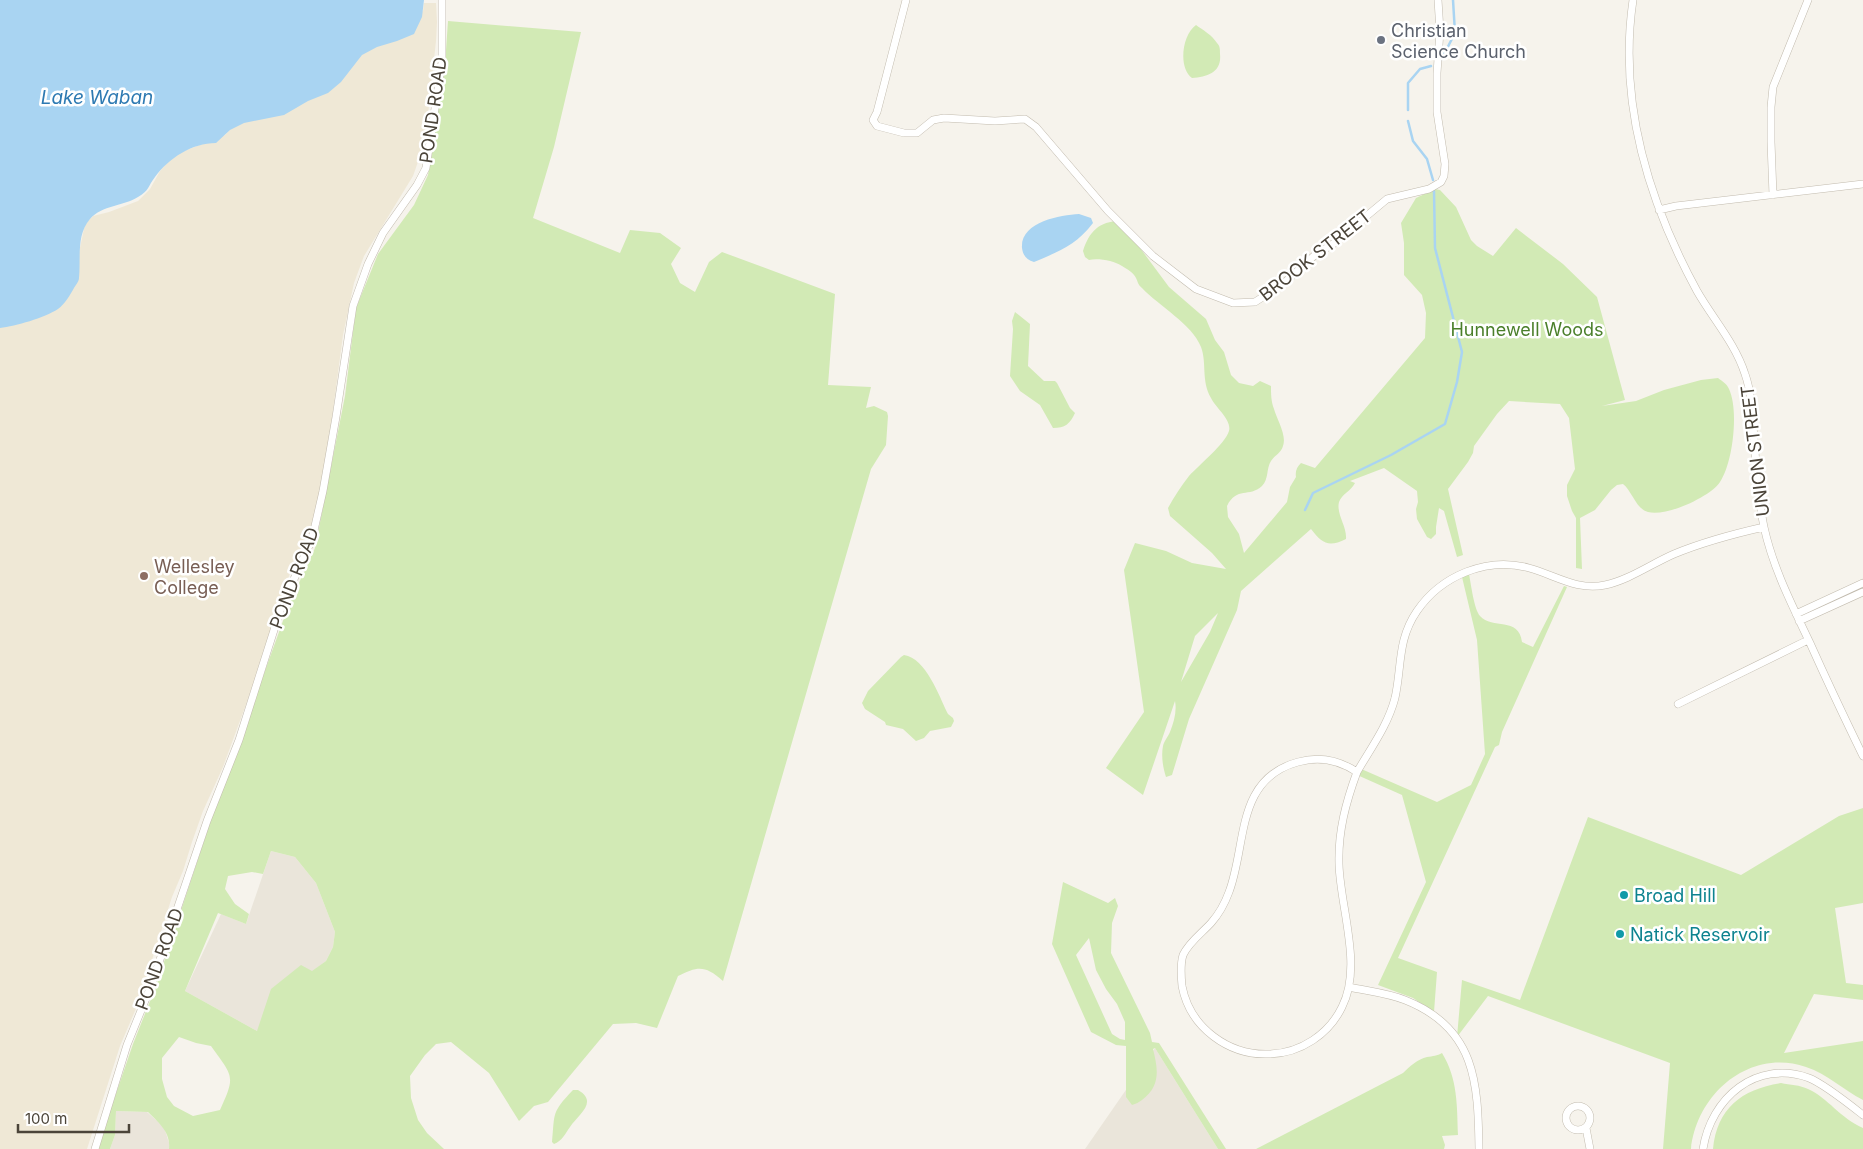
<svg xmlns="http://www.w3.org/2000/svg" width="1863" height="1149" viewBox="0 0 1863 1149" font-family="Inter,sans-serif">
<rect width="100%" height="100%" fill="#f6f3ec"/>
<path fill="#eae5da" d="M 271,851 L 295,857 L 316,883 L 335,932 L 333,947 L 326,961 L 312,972 L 257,1031 L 185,991 L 221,914 L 246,924 Z
M 1155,1048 L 1218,1149 L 1085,1149 Z
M 116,1111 L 147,1112 L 164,1127 L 170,1146 L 169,1149 L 110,1149 L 115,1135 Z"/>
<path fill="#efe8d6" d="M 424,3 L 436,3 L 437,22 L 436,41 L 425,142 L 413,176 L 364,256 L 354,283 L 343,335 L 320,509 L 312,534 L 290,573 L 259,669 L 223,767 L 203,811 L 192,842 L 183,871 L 172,897 L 138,1004 L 120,1046 L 87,1149 L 0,1149 L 0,326 L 77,262 L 85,224 L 93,216 L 109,212 L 138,201 L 150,189 L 160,171 L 174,155 L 225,135 L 236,123 L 349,61 L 423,11 Z"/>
<path fill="#d2eab5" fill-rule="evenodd" d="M 448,21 L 581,32 L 554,147 L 533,218 L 620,253 L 630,230 L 660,233 L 681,248 L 671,264 L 680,283 L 695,292 L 709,262 L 722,252 L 835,294 L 828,385 L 871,387 L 866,408 L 874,406 L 887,412 L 888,416 L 886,445 L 871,469 L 723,981 C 705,965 698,966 678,976 L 657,1028 L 636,1023 L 613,1024 L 548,1102 L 534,1106 L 519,1121 L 489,1073 L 451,1042 L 436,1044 L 425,1055 L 410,1076 L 411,1098 L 418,1120 L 427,1133 L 444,1149 L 169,1149 C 171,1132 158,1122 148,1112 L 116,1111 L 115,1135 L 110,1149 L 97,1149 L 133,1044 L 156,986 L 209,826 L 288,607 L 315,548 L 345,396 L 356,308 L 378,254 L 414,205 L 428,175 L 445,65 ZM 271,851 L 295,857 L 316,883 L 335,932 L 333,947 L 326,961 L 312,971 L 301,965 L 271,989 L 257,1031 L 185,991 L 218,913 L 246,924 L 249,914 L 235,904 L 225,889 L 228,876 L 252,872 L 263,874 ZM 179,1037 L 196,1043 L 211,1046 C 233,1077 236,1075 220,1110 L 193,1116 L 174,1106 L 167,1097 L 162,1079 L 162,1058 Z
M 1196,25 C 1203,30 1212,35 1217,43 C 1220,46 1220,49 1220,54 C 1222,72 1208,77 1192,78 C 1178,68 1182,35 1196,25 Z
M 1435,189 L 1440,190 L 1456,207 L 1471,240 L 1477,246 L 1493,256 L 1516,228 L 1563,264 L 1597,297 L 1625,400 L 1602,406 L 1636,401 L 1664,390 L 1701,380 L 1718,378 C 1722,381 1727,384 1729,389 C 1739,410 1733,463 1720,482 C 1710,497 1666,517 1648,512 C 1636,509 1632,491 1623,484 L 1617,485 L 1611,490 L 1595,510 L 1580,518 L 1582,569 L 1576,568 L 1576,518 L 1572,511 L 1567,496 L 1567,485 L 1575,469 L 1569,418 L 1560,404 L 1509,401 L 1497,414 L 1474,446 L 1473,453 L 1468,462 L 1448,489 L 1463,555 L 1457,557 L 1444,511 L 1439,508 L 1436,527 L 1436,534 L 1431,539 L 1427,537 L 1417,519 L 1416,509 L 1418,502 L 1417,491 L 1384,468 L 1350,481 L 1355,483 C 1351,491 1342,494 1339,502 C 1336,514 1347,526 1346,539 C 1328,548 1322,543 1311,529 L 1241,591 L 1237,610 L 1189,719 L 1172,775 L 1166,777 C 1163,768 1161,756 1163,746 C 1164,741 1168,737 1170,732 C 1174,722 1177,711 1175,701 L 1143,795 L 1106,768 L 1144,712 L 1124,570 L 1135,543 L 1166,551 L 1192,563 L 1226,569 L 1212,553 L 1170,516 L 1168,508 C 1174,497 1181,486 1189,476 C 1199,465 1225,444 1229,431 C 1232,420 1215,407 1211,398 C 1201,381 1207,363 1201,347 C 1192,324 1159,306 1142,288 C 1138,285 1138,282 1136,278 C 1134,273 1127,269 1122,266 C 1114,261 1099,258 1089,260 L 1085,257 L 1083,251 C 1089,232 1099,221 1120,221 L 1169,287 L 1206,319 L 1215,340 L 1224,352 L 1231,375 L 1239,383 L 1253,386 L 1260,381 L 1271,386 C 1271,394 1271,401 1274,409 C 1277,420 1287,435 1283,446 C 1281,453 1275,455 1271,461 C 1266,469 1269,479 1262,486 C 1249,498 1237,486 1227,506 L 1228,517 L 1239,534 L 1244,553 L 1287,502 L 1290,487 L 1296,477 C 1295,471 1297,467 1301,463 L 1315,468 L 1425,338 L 1426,313 L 1422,295 L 1404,275 L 1404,243 L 1401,223 L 1416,198 ZM 1218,613 L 1210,632 L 1181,682 L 1195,636 Z
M 1015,312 L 1030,324 L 1028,366 L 1044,381 L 1055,381 L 1057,383 L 1070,408 L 1075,413 C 1070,424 1065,428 1053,428 L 1040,405 L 1020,391 L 1010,376 L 1013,329 L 1012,321 Z
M 1469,574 C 1471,584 1474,609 1480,616 C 1492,630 1519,616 1522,642 L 1533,647 L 1564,586 L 1567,587 L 1502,732 L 1499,745 L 1495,747 L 1398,958 L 1437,972 L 1434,1012 L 1413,998 L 1378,985 L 1426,882 L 1402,795 L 1355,774 L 1359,768 L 1437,802 L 1471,785 L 1485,754 L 1477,640 L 1462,577 Z
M 904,655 C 926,658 939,696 948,714 L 953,718 L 954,721 L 951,727 L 930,731 L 924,738 L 916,741 L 903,729 L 886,725 L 885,722 L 865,709 L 862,703 L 868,691 L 901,657 Z
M 1863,808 L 1863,903 L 1835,908 L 1846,983 L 1863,985 L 1863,1000 L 1814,994 L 1784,1053 L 1863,1041 L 1863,1100 C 1843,1090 1828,1074 1806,1067 C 1750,1048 1697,1093 1691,1149 L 1663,1149 L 1670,1063 L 1488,996 L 1457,1037 L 1462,980 L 1520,1000 L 1588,817 L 1741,875 L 1839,816 Z
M 1063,882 L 1108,903 L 1115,898 L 1118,906 L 1112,923 L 1111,953 L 1150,1033 L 1152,1042 L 1159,1043 L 1226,1149 L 1218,1149 L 1155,1048 L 1153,1049 C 1158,1069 1161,1086 1142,1100 C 1139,1102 1136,1104 1132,1105 L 1126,1097 L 1126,1046 L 1116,1045 L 1091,1032 L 1052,944 ZM 1089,938 L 1096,970 L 1106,989 L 1117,1004 L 1125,1022 L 1125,1040 L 1120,1039 L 1112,1034 L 1076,955 Z
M 1442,1053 C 1458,1079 1457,1106 1458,1135 L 1442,1136 L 1445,1145 L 1444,1149 L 1256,1149 L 1403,1073 C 1409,1067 1418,1059 1427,1057 C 1433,1056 1437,1056 1442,1053 Z
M 1781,1083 C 1790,1085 1800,1085 1808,1089 C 1828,1098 1840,1118 1863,1128 L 1863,1149 L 1713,1149 C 1717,1108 1742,1089 1781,1083 Z
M 573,1090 L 578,1090 C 599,1102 578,1115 570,1127 C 565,1134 562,1141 554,1144 L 552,1142 C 555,1113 551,1113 573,1090 Z"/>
<path fill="#a9d4f2" d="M 0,0 L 424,0 L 422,17 L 414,34 L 397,41 L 377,47 L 362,55 L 341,82 L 328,93 L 308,101 L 284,115 L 244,123 L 230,130 L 216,143 C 192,143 169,158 155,177 C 148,186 149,191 138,197 C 124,206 102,205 90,219 C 76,235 81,259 79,278 C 79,281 76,285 74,288 C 70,295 65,304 58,309 C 44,318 16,326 0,328 Z
M 1079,214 L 1091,218 L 1093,223 C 1076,245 1060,251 1034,262 C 1027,260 1023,256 1022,248 C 1020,222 1060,215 1079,214 Z"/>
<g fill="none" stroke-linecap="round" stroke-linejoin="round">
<path stroke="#a9d4f2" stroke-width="2.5" d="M 1441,60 L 1455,33 L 1453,0
M 1408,110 L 1408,83 L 1420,69 L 1431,66
M 1408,121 L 1413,141 L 1427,159 L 1433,180
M 1305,510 L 1313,493 L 1391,455 L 1445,424 L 1457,382 L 1462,352 L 1435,248 L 1434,191"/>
<g stroke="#c2bbae" stroke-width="8">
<path id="minor" d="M 906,0 L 877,112 L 873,120 L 877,126 L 904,133 L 917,133 L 933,120 L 944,118 L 995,121 L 1025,119 L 1036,127 L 1108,211 L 1153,256 L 1196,289 L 1233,303 L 1255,302 L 1283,284 L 1315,255 L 1333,244 L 1387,199 L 1429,189 L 1441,182 L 1444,176 L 1445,164 L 1437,112 L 1437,73 L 1440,31 L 1438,0
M 1633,0 C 1618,102 1648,201 1697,291 C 1713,319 1735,343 1745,374 C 1751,391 1752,409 1753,426 C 1756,459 1757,494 1764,527 C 1773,568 1792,605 1810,643 C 1827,681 1845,719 1863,756
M 1773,195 L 1771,142 L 1771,107 L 1773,87 L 1808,0
M 1659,210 L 1676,206 L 1863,184
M 1796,614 L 1863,583
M 1799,621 L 1863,592
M 1678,704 L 1808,640
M 1357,772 C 1346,802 1338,831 1339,864 C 1340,907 1363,966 1342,1007 C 1329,1034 1301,1053 1270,1054 C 1229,1056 1190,1028 1182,986 C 1181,976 1180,965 1183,955 C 1189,942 1202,933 1211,923 C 1219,914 1225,903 1229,892 C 1247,845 1235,779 1298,762 C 1319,756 1339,760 1357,772 C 1371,748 1388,725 1395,698 C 1402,667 1397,640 1417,611 C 1441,576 1487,556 1529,568 C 1555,575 1577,591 1605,585 C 1629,580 1651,564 1674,554 C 1703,542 1733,534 1764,527
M 1349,987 C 1367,991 1387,993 1405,1000 C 1476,1028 1478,1083 1479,1149
M1566 1118a12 12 0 1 1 24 0a12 12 0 1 1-24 0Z
M 1586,1128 L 1590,1149
M 95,1149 L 127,1045 L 151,986 L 207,821 L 239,740 L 281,608 L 312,539 L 323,491 L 336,417 L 353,306 L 368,264 L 383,233 L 417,185 L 426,168 L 442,62 L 442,0
M 1703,1149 C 1711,1098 1756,1059 1809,1078 C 1824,1084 1849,1104 1863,1115"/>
</g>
<use href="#minor" stroke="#fff" stroke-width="7"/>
</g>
<circle fill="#6b7280" stroke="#fff" stroke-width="2" cx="1381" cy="40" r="5"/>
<circle fill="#8d6e63" stroke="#fff" stroke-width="2" cx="144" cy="576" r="5"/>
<g fill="#0f9aa8" stroke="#fff" stroke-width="2">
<circle cx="1624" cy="895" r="5"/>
<circle cx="1620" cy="934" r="5"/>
</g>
<g text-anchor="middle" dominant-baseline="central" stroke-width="5" stroke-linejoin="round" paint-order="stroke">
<g font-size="18" fill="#5b616d" stroke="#fff" text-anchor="start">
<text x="1391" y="30">Christian<tspan x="1391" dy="21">Science Church</tspan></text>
</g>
<g font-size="18" fill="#4b4439" stroke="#fff">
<text transform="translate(433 110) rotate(-82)">POND ROAD</text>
<text transform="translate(1315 255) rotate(-38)">BROOK STREET</text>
<text transform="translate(1755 451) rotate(-97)">UNION STREET</text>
<text transform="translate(294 578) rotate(-69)">POND ROAD</text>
<text transform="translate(159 959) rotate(-70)">POND ROAD</text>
</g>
<g font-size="18" fill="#4a7f2a" stroke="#fff">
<text x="1527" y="329">Hunnewell Woods</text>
</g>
<g font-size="18" fill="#785e54" stroke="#fff" text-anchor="start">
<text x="154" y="566">Wellesley<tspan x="154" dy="21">College</tspan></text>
</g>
<g font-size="18" fill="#0d838f" stroke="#fff" text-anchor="start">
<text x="1634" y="895">Broad Hill</text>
<text x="1630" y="934">Natick Reservoir</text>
</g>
<g font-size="19" font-style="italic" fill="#2e7ab2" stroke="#fff">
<text x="97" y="97">Lake Waban</text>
</g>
</g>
<path d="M18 1124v8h111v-8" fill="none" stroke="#4b4439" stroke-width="2.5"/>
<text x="25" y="1124" font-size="15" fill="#4b4439" stroke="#ffffff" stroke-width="4" paint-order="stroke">100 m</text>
</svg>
